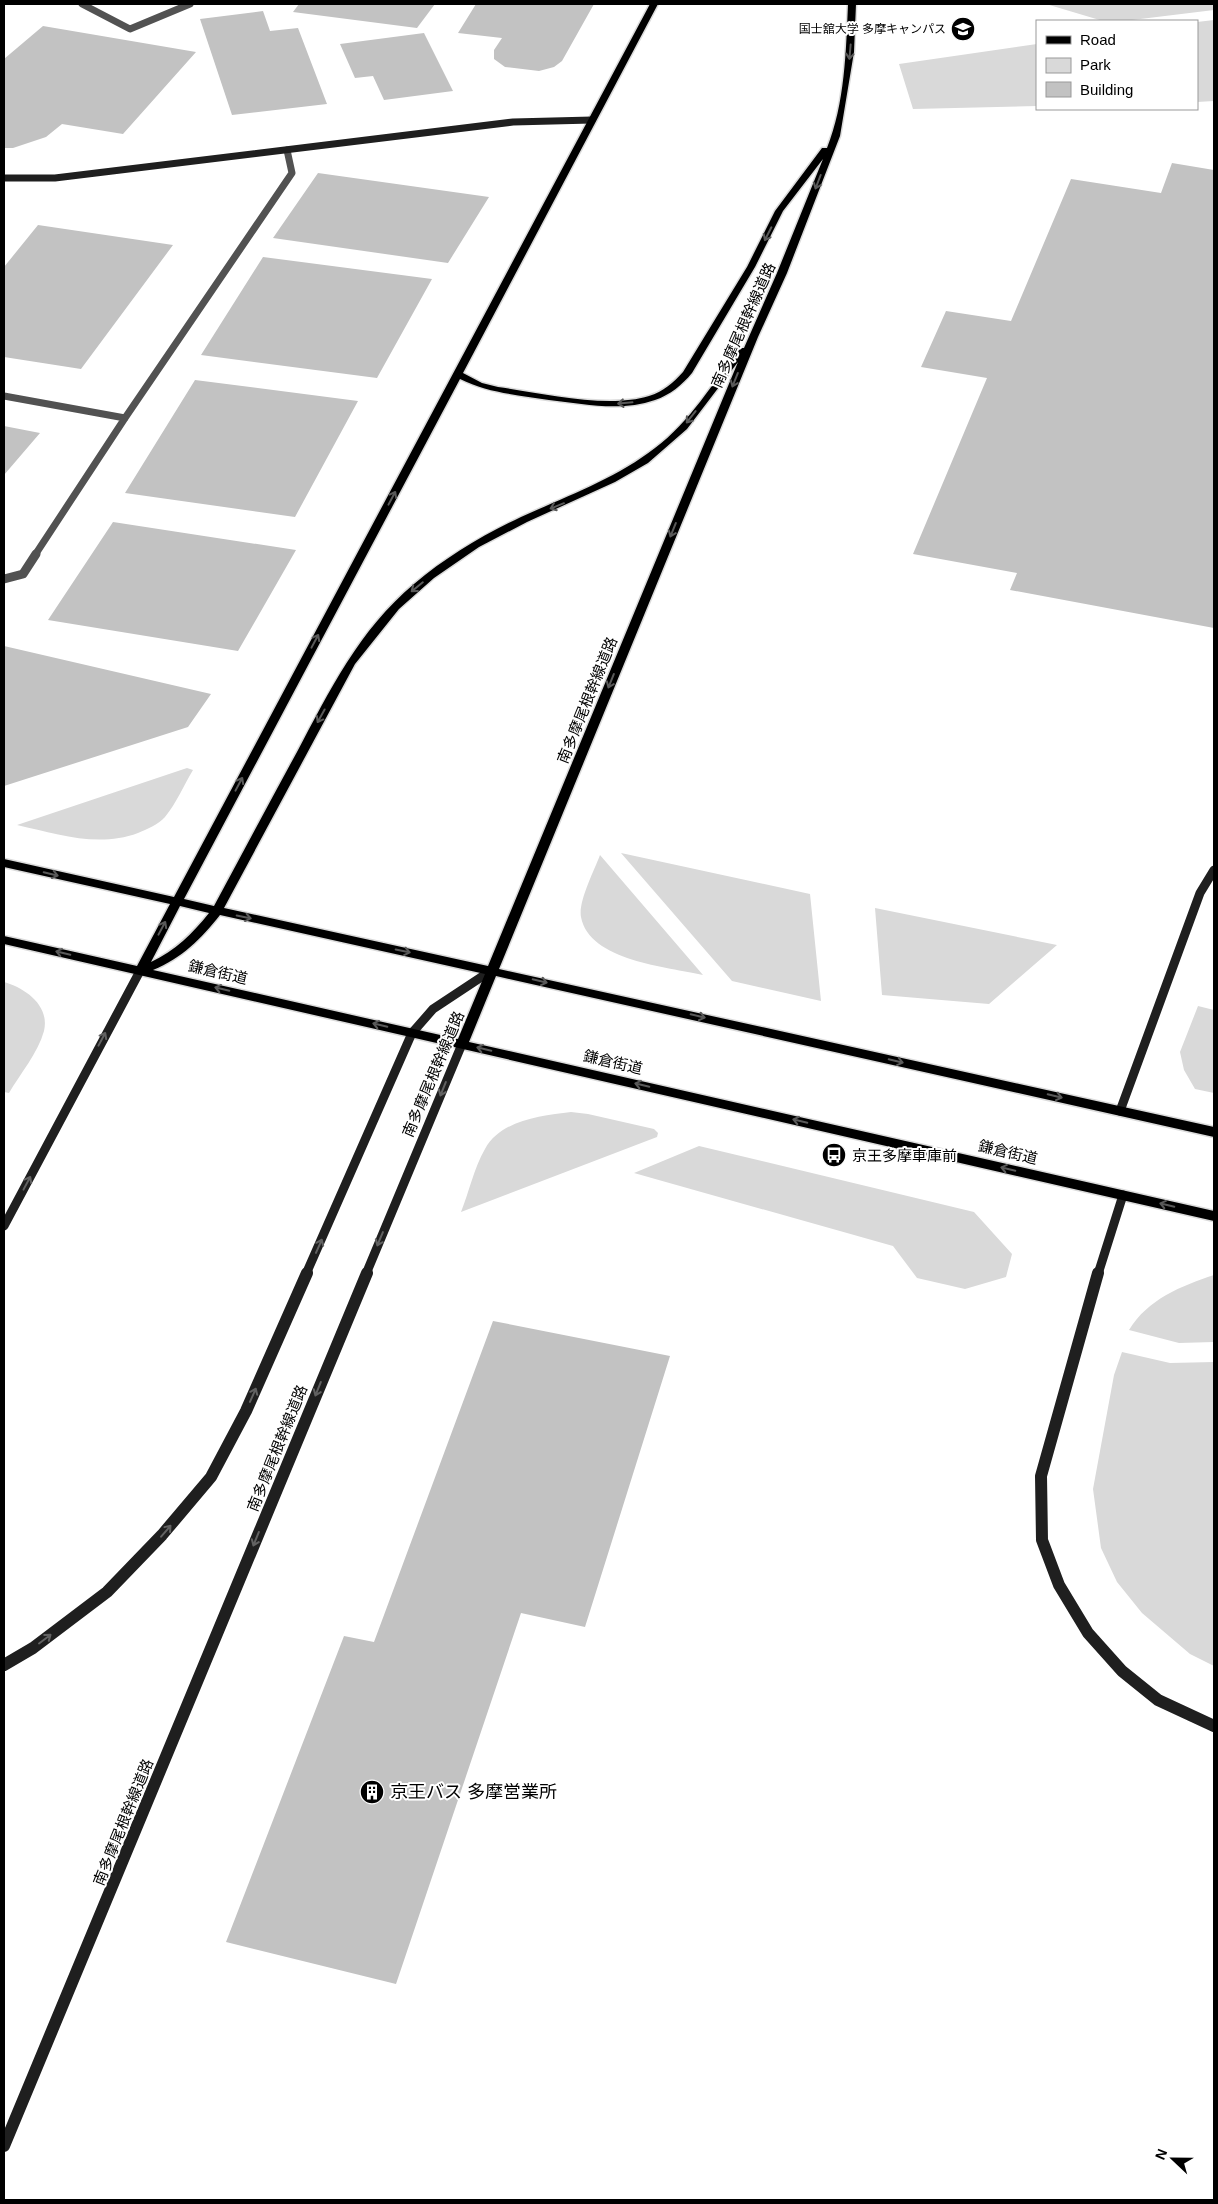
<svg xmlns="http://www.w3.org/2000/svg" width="1218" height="2204" viewBox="0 0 1218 2204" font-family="Helvetica,'Noto Sans JP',sans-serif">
<rect width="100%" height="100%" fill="#fff"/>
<path fill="#d9d9d9" d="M 1046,4 L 1214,4 L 1214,10 L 1124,21 L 1103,21 Z
M 1214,20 L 1214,101 L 1197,102 L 1197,22 Z
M 1037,44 L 1037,106 L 913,109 L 899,64 Z
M 187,768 L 193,770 C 184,785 176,804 165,817 C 158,825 147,829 138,833 C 98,848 57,834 17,825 Z
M 621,853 L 810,894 L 821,1001 L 732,981 Z
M 600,855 L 703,975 C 668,967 589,961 581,917 C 578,902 594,871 600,855 Z
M 875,908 L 1057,945 L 989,1004 L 882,995 Z
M 4,982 C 25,988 50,1005 44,1031 C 38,1053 20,1074 9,1093 L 4,1092 Z
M 1198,1006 L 1214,1010 L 1214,1093 L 1195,1089 L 1184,1070 L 1180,1052 Z
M 571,1112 L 588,1114 L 654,1129 L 658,1133 L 657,1137 L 461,1212 C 469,1192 474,1168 485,1149 C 501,1120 540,1116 571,1112 Z
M 699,1146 L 974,1212 L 1012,1254 L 1006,1277 L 965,1289 L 917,1278 L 893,1246 L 634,1173 Z
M 1214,1275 L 1214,1342 L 1179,1343 L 1129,1330 C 1148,1299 1181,1286 1214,1275 Z
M 1122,1352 L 1170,1363 L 1214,1362 L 1214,1666 L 1190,1654 L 1142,1613 L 1117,1582 L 1101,1548 L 1093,1489 L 1114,1375 Z"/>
<path fill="#c2c2c2" d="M 299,4 L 435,4 L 417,28 L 293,12 Z
M 476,4 L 594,4 L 562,61 L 554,67 L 539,71 L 505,67 L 494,59 L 494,50 L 502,38 L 458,33 Z
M 263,11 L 270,31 L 298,28 L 327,104 L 232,115 L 200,19 Z
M 43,26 L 196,52 L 123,134 L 62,124 L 46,137 L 13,148 L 4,148 L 4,59 Z
M 424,33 L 453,91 L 384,100 L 373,76 L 355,78 L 340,44 Z
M 1172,163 L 1214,170 L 1214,628 L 1010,590 L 1017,573 L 913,554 L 987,378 L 921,367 L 946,311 L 1011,321 L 1071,179 L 1161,193 Z
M 318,173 L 489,197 L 448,263 L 273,238 Z
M 38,225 L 173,245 L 81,369 L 4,357 L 4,267 Z
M 263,257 L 432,279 L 377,378 L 201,355 Z
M 195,380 L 358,401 L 295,517 L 125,493 Z
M 4,426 L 40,433 L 4,475 Z
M 113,522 L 296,550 L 238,651 L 48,620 Z
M 4,646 L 211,694 L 188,727 L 4,786 Z
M 493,1321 L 670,1356 L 585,1627 L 521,1613 L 396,1984 L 226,1942 L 344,1636 L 374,1642 Z"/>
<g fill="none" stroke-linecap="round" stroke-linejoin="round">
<g stroke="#dbdbdb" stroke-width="3">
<path id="primary" d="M 650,4 L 658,4 L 463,373 L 482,383 L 498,387 C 542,393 607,409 649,396 C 663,392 674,382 683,372 L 747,267 L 775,211 L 822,148 L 827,148 C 845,103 846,51 848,4 L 856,4 L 854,52 L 840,136 L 787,273 L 758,337 L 499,969 L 1214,1127 L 1214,1137 L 496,976 L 469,1042 L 1214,1211 L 1214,1221 L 4,944 L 4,936 L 137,966 L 170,904 L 4,867 L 4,859 L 174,897 ZM 823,159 L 777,273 L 744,348 L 739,348 C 713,383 690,422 655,448 C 615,479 567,496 521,517 C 483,535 446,557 414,584 C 359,630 330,690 297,752 C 269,803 242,854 214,906 L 184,899 L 460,379 C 488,393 518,395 549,400 C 584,404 621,412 655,400 C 670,395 682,385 692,373 L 755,267 L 783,211 ZM 738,362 L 488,966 L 224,908 L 355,664 L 399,609 L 434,578 L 479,547 L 527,522 L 615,482 L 648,463 L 687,429 ZM 180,906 L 209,913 C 193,933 175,951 151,962 ZM 220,915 L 485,974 L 458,1039 L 153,970 C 182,958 201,939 220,915 Z"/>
</g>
<path stroke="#525252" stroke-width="7" d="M 82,4 L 130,29 L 190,4
M 4,396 L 125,418
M 35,555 L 125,418 L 292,173 L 287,150"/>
<path stroke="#525252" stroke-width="9" d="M 4,579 L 23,574 L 36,554"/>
<path stroke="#1f1f1f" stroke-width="7" d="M 4,178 L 55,178 L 513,122 L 592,120"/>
<path stroke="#1f1f1f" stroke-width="9" d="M 1120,1111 L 1200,893 L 1214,870
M 4,1226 L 140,971
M 306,1274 L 412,1033 L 433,1009 L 492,970
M 366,1274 L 462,1044
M 1098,1274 L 1123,1195"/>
<path stroke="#1f1f1f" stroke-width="12" d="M 1098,1273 L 1041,1476 L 1042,1540 L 1059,1585 L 1088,1633 L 1122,1671 L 1158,1700 L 1214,1726
M 4,1665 L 33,1648 L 107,1592 L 162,1535 L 211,1477 L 246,1411 L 307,1273
M 4,2146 L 367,1273"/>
<use href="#primary" fill="#000" fill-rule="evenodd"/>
</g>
<defs><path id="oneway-shaft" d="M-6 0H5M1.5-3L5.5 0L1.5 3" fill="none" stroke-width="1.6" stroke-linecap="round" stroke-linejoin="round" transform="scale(1.25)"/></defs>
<g stroke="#595959">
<use href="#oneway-shaft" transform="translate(850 52) rotate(95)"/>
<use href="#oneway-shaft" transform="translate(818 182) rotate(111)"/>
<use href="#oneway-shaft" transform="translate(768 234) rotate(117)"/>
<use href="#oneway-shaft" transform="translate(735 380) rotate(112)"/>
<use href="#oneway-shaft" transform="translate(625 403) rotate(175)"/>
<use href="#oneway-shaft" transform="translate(691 417) rotate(128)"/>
<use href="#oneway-shaft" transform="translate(392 498) rotate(-62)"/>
<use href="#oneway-shaft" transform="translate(557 506) rotate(158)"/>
<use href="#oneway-shaft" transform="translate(673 530) rotate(112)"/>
<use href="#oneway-shaft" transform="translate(417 587) rotate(141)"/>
<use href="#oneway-shaft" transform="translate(315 641) rotate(-62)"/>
<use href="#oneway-shaft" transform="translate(611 681) rotate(112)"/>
<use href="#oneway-shaft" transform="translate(321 716) rotate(119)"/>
<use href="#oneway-shaft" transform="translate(239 784) rotate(-62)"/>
<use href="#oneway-shaft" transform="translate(51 874) rotate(13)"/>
<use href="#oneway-shaft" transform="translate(244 917) rotate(12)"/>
<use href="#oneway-shaft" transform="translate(162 928) rotate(-62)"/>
<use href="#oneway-shaft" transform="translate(403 951) rotate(12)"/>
<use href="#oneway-shaft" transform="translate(63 953) rotate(-167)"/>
<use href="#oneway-shaft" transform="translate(540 981) rotate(13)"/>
<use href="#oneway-shaft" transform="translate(222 989) rotate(-167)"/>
<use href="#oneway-shaft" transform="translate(698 1016) rotate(13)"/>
<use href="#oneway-shaft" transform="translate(380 1025) rotate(-167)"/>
<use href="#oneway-shaft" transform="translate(484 1049) rotate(-167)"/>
<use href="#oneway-shaft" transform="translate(896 1061) rotate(13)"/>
<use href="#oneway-shaft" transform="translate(642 1085) rotate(-167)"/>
<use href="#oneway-shaft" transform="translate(1055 1096) rotate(13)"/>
<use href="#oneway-shaft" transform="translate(800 1121) rotate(-167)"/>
<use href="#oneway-shaft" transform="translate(1008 1169) rotate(-167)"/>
<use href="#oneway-shaft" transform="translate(1167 1205) rotate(-167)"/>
</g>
<g stroke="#626262">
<use href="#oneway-shaft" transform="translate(102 1039) rotate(-62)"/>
<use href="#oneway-shaft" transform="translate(443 1089) rotate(112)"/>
<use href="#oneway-shaft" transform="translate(27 1183) rotate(-62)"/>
<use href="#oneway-shaft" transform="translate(380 1239) rotate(113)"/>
<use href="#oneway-shaft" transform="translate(319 1246) rotate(-66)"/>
<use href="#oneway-shaft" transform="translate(318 1389) rotate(112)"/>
<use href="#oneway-shaft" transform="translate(253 1395) rotate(-66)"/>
<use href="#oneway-shaft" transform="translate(166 1531) rotate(-49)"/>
<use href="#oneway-shaft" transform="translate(256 1539) rotate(112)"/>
<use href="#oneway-shaft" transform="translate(45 1639) rotate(-37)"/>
</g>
<defs>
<g id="university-disc" transform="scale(1.25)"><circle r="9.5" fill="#000" stroke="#fff"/><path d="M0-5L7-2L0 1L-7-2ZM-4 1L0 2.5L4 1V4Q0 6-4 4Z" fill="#fff"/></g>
<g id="bus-disc" transform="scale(1.25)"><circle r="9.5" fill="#000" stroke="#fff"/><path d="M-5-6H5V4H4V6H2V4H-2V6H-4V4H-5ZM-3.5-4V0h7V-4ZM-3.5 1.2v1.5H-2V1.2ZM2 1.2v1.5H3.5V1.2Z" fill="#fff"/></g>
<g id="building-disc" transform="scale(1.25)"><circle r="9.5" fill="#000" stroke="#fff"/><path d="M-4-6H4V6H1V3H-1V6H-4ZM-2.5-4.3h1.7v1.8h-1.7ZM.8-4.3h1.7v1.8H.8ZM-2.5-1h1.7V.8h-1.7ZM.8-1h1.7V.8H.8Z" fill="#fff"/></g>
</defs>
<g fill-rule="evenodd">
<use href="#university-disc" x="963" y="29"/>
<use href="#bus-disc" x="834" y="1155"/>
<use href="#building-disc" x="372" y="1792"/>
</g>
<g text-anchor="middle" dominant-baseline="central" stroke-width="4" stroke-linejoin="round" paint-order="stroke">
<g font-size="12" fill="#000" stroke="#fff" text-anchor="end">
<text x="946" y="29">国士舘大学 多摩キャンパス</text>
</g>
<g font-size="15" fill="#000" stroke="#fff">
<text transform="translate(743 325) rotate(-66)">南多摩尾根幹線道路</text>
<text transform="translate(587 700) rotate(-68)">南多摩尾根幹線道路</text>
<text transform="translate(218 972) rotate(13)">鎌倉街道</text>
<text transform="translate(613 1062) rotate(13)">鎌倉街道</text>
<text transform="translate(433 1074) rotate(-67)">南多摩尾根幹線道路</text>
<text transform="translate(1008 1152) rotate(13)">鎌倉街道</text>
<text transform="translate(277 1448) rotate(-68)">南多摩尾根幹線道路</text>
<text transform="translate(123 1822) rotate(-68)">南多摩尾根幹線道路</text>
</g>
<g font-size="15" fill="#000" stroke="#fff" text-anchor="start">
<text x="852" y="1155">京王多摩車庫前</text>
</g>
<g font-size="18" fill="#000" stroke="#fff" text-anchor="start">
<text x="390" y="1792">京王バス 多摩営業所</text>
</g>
</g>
<rect width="1218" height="2204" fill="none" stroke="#000000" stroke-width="10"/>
<rect x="1036" y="20" width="162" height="90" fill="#ffffff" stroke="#999999"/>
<rect x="1046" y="36" width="25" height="8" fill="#000000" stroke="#999999"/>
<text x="1080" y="45" font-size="15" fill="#000000">Road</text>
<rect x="1046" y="58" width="25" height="15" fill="#d9d9d9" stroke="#999999"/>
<text x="1080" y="70" font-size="15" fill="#000000">Park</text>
<rect x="1046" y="82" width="25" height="15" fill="#c2c2c2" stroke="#999999"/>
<text x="1080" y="95" font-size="15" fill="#000000">Building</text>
<g transform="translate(1173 2159) rotate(292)" stroke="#ffffff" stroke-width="4" paint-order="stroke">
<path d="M0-4L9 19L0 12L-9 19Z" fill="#000000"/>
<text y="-8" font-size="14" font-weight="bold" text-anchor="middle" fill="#000000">N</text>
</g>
</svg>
